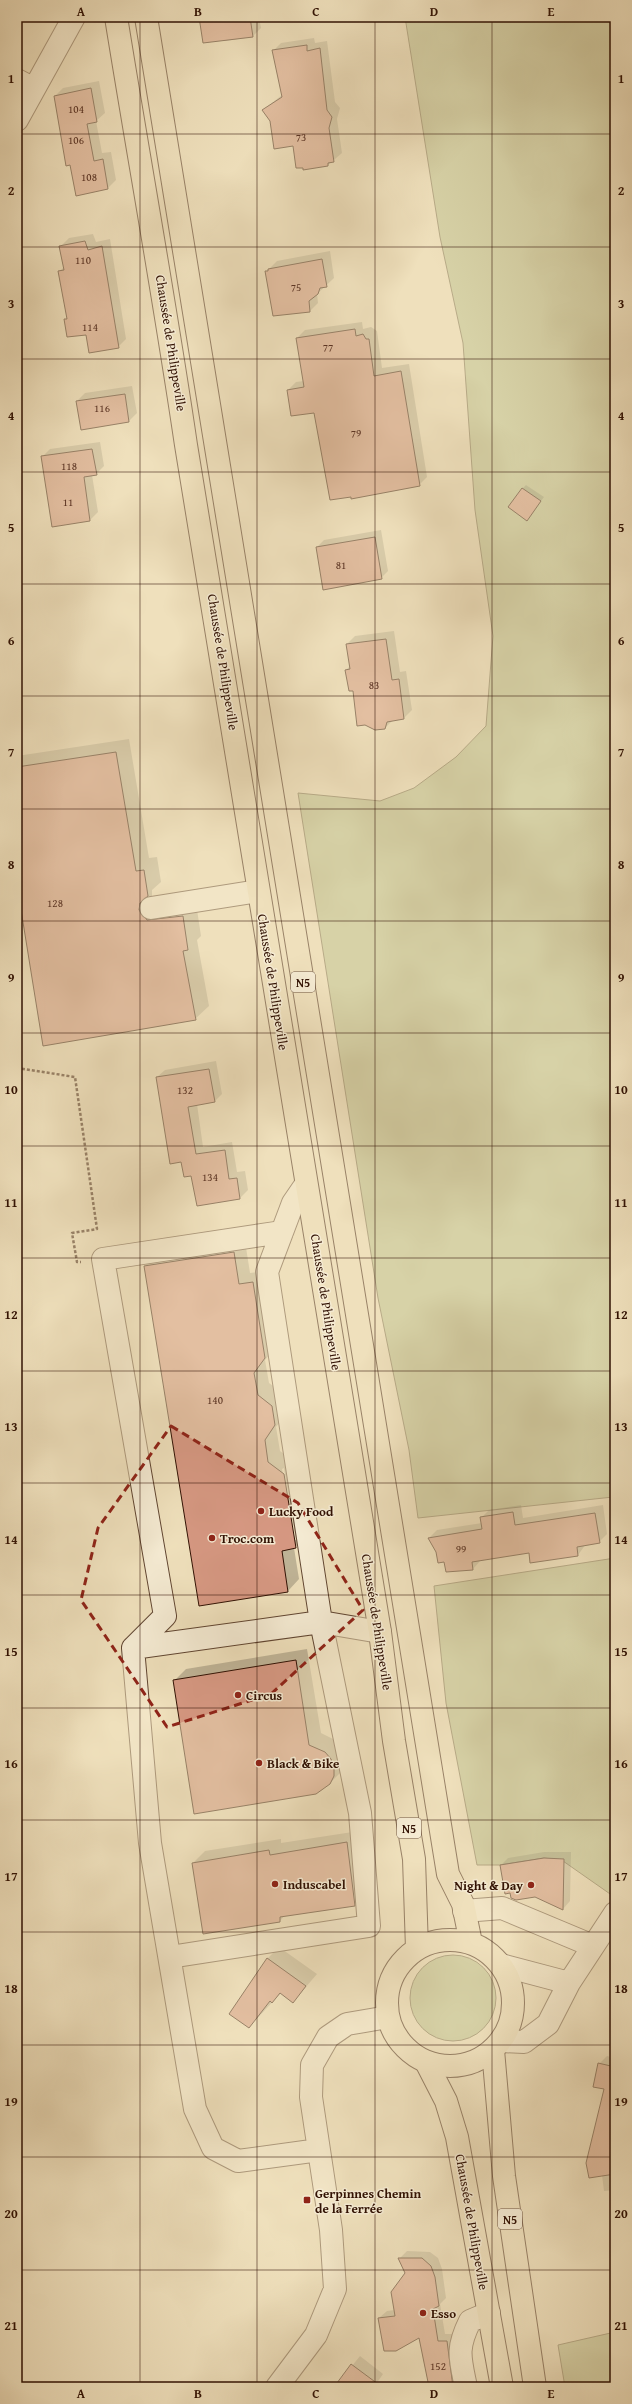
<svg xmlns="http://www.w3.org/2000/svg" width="632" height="2404" viewBox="0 0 632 2404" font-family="'Gentium Book Plus',serif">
<rect width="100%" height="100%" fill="#efe0bc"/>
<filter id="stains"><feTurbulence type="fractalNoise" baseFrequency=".005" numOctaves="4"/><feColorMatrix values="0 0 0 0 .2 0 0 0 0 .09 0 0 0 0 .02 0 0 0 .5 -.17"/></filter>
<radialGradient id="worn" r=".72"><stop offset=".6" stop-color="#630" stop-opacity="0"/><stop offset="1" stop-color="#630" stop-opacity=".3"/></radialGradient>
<path fill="#bbc28f" stroke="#766a49" d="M 405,17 L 615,17 L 615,1512 L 613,1497 L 418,1518 L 409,1450 L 378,1298 L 298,793 L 380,801 L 414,788 L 456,757 L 486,726 L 493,636 L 475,510 L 463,343 L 440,237 Z
M 615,1558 L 615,1893 L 613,1896 L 563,1861 L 544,1858 L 500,1865 L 477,1865 L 446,1703 L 434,1586 Z
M410 1998a43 43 0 1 1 86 0a43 43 0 1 1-86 0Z
M 615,2332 L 615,2387 L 565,2387 L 558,2345 Z"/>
<path fill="#0003" fill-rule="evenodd" d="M 200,17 L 259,17 L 261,28 L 252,37 L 225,41 L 225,38 Z
M 314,38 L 315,43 L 327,41 L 335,102 L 340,108 L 337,119 L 342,153 L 328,165 L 294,145 L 263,110 L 282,95 L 273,51 L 281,43 Z
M 99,81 L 105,113 L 96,121 L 102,153 L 111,152 L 116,180 L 108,188 L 55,96 L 63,88 Z
M 93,234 L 96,242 L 110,239 L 126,339 L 118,347 L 87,334 L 65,320 L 68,317 L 60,271 L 64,267 L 61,246 L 69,238 Z
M 330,251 L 334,278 L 317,294 L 318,303 L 310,311 L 274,315 L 266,272 L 277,261 Z
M 362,322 L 363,329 L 371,327 L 377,331 L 382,368 L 409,364 L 427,477 L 419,485 L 314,412 L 288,390 L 296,382 L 304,381 L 297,338 L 305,330 Z
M 132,386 L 137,413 L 129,421 L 77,401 L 85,393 Z
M 100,442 L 104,466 L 96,474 L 92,475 L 98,512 L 90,520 L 42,457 L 50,449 Z
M 526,485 L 544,497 L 531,515 L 522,489 Z
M 381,530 L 388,571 L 381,578 L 317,547 L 324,540 Z
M 394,631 L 400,672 L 406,671 L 412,710 L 404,718 L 393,720 L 384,729 L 353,690 L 346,670 L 350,666 L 347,644 L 355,636 Z
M 129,739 L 149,858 L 157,857 L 161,882 L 152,890 L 152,897 L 161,907 L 196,903 L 201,936 L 197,940 L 209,1006 L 195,1019 L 17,880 L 17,756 Z
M 216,1061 L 222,1094 L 214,1102 L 197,1104 L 203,1147 L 232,1142 L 237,1172 L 245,1171 L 248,1190 L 240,1198 L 197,1205 L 192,1175 L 157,1077 L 165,1070 Z
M 245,1241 L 250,1273 L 264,1271 L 277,1346 L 265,1360 L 269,1383 L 284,1394 L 287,1413 L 276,1427 L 280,1451 L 295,1462 L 307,1536 L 294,1548 L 299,1579 L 288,1591 L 200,1605 L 145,1266 L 156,1254 ZM 284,1468 L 296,1540 L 294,1540 L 282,1469 Z
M 521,1505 L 523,1518 L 603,1505 L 607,1534 L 599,1542 L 586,1544 L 578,1555 L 529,1552 L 481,1560 L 473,1569 L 445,1560 L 437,1552 L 429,1538 L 437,1530 L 482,1523 L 481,1518 L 489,1510 Z
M 307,1649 L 321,1733 L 337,1741 L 342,1771 L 330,1783 L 174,1681 L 186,1669 Z
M 359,1831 L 366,1893 L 354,1905 L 285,1915 L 280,1921 L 193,1863 L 205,1851 L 281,1839 L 281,1843 Z
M 544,1852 L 571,1852 L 570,1901 L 563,1909 L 535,1896 L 501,1865 L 508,1858 Z
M 279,1947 L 317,1974 L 293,2002 L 281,1993 L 249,2027 L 231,2013 L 268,1958 Z
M 607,2056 L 615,2058 L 615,2190 L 604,2191 L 602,2175 L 605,2088 L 599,2064 Z
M 407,2251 L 430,2252 L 438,2258 L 442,2269 L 446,2298 L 440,2304 L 445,2334 L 454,2334 L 464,2387 L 430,2387 L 419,2337 L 379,2318 L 387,2311 L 395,2310 L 406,2273 L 400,2258 Z
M 360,2356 L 383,2374 L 374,2387 L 335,2387 Z"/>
<path fill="#d69882" stroke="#311103" d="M 199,17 L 250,17 L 253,37 L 203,43 Z
M 307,45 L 307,51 L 320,48 L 327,110 L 332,117 L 329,128 L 334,162 L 328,163 L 328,166 L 303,170 L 303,168 L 296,168 L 293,146 L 274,149 L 270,121 L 262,110 L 282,97 L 272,50 Z
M 91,88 L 97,122 L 87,124 L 94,161 L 103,159 L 108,189 L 76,196 L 70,165 L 66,166 L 54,96 Z
M 85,241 L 88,250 L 102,246 L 119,348 L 89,353 L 86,335 L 67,337 L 64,319 L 67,319 L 58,271 L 64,270 L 59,246 Z
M 322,259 L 327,287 L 320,288 L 318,294 L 309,301 L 310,312 L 273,316 L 265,271 L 268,271 L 268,269 Z
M 355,329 L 356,336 L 363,334 L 366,339 L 369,339 L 374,376 L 401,371 L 420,486 L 351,499 L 351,497 L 330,500 L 314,413 L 291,416 L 287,390 L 304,387 L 296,338 Z
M 125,394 L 129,422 L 81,430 L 76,401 Z
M 92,449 L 97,475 L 84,477 L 90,521 L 52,527 L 41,456 Z
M 522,488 L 541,501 L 527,521 L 508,507 Z
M 375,537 L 382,579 L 323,590 L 316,547 Z
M 386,639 L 392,680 L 399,679 L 404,719 L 387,722 L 385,729 L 375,730 L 365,725 L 357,726 L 353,691 L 349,691 L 345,670 L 350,669 L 346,644 Z
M 116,752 L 136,871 L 144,870 L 148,896 L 140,903 L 139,910 L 147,920 L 183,916 L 188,950 L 183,951 L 196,1020 L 43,1046 L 17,885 L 17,767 Z
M 209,1069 L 215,1102 L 188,1107 L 196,1154 L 225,1150 L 229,1179 L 237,1178 L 240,1199 L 197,1206 L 191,1176 L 184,1177 L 181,1162 L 170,1164 L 156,1077 Z
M 234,1252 L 239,1284 L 253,1282 L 265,1358 L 254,1373 L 258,1395 L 272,1406 L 275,1425 L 265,1440 L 268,1462 L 284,1474 L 296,1548 L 282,1551 L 288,1592 L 199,1606 L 144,1266 Z
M 513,1512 L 515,1525 L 595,1513 L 600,1543 L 577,1547 L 578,1556 L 530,1563 L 529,1553 L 472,1562 L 473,1570 L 446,1572 L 444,1562 L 438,1563 L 436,1552 L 428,1538 L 482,1529 L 480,1517 Z
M 296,1660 L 309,1745 L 325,1752 L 331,1759 L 334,1767 L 334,1776 L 330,1784 L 316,1794 L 194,1814 L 173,1680 Z
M 347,1842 L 355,1906 L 280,1917 L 280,1922 L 203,1934 L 192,1863 L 269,1850 L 270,1855 Z
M 544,1858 L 564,1859 L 563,1910 L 535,1897 L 516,1900 L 511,1898 L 510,1893 L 505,1894 L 500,1865 Z
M 267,1958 L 306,1986 L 293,2003 L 280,1993 L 272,2003 L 270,2001 L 249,2028 L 229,2014 Z
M 598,2063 L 615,2067 L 615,2174 L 589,2178 L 586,2163 L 604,2089 L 593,2087 Z
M 398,2258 L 422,2258 L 431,2266 L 435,2277 L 439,2306 L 433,2309 L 438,2341 L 447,2341 L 453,2387 L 429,2387 L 419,2338 L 396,2351 L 384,2351 L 378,2318 L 395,2316 L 391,2292 L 405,2273 Z
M 351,2364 L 382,2387 L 334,2387 Z"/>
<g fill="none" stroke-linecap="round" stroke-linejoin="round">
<g stroke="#604531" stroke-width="24">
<path id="minor" d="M 17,80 L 34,89
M 17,120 L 74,17
M 151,908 L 258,891
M 282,1232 L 103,1259 L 165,1616 L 133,1648 L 150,1843 L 195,2109 L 213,2148 L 238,2161 L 319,2150
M 133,1648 L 321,1622 L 380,1632
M 464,1911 L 502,1908 L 593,1946
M 170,1957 L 369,1926 L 360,1813 L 321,1622 L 267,1272 L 293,1203 L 306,1184
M 501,1965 L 569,1983
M 501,2041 L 524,2042 L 548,2024 L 569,1983 L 615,1913
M 277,2387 L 316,2335 L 335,2289 L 331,2230 L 311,2097 L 312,2065 L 328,2037 L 347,2024 L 388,2017
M 466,2387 C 460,2358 456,2349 470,2321 L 489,2313"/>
</g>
<g stroke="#311103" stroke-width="24">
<path id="major" d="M 116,17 C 139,160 165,302 186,445 L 380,1632 L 394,1741 L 414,1859 L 417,1949
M 146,17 L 448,1874 L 463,1904 L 471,1943
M387 2003a63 63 0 1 1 126 0a63 63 0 1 1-126 0Z"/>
</g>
<g stroke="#311103" stroke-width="24">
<path id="highway" d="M 493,2050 L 504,2176 L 535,2387
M 426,2062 L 446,2101 L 457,2137 L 502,2387"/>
</g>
<path stroke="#311103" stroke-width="2.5" stroke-dasharray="3 2" stroke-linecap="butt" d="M 17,1068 L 75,1077 L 97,1229 L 72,1233 L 77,1262 L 81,1262"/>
<use href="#minor" stroke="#f5ebd3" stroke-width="22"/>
<use href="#major" stroke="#efe0bc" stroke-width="22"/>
<use href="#highway" stroke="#efe0bc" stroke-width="22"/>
</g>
<path d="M0 0H632V2404H0ZM 171,1426 L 298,1503 L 363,1610 L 271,1694 L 167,1727 L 81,1600 L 98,1528 Z" fill="#efe0bc" fill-opacity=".55" fill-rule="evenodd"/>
<path fill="none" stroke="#8f2418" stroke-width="3" stroke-dasharray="8 5" stroke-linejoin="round" d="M 171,1426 L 298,1503 L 363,1610 L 271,1694 L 167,1727 L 81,1600 L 98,1528 Z"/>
<path fill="none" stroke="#311103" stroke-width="1" stroke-opacity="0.55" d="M 140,17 L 140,2387M 257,17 L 257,2387M 375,17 L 375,2387M 492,17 L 492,2387M 17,134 L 615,134M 17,247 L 615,247M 17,359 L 615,359M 17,472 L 615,472M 17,584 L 615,584M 17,696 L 615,696M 17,809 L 615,809M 17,921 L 615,921M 17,1033 L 615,1033M 17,1146 L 615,1146M 17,1258 L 615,1258M 17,1371 L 615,1371M 17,1483 L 615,1483M 17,1595 L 615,1595M 17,1708 L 615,1708M 17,1820 L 615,1820M 17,1932 L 615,1932M 17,2045 L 615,2045M 17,2157 L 615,2157M 17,2270 L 615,2270"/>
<g fill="#8f2418" stroke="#f5ebd3" stroke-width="1.5">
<circle cx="261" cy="1511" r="4"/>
<circle cx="212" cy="1538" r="4"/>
<circle cx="238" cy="1695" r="4"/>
<circle cx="259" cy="1763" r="4"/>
<circle cx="275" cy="1884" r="4"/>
<circle cx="531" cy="1885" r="4"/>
<rect x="303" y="2196" width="8" height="8" rx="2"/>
<circle cx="423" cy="2313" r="4"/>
</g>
<g text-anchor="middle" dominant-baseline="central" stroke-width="3" stroke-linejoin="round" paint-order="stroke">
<g font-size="11" fill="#5a3323">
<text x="76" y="109">104</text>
<text x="301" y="137">73</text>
<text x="76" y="140">106</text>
<text x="89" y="177">108</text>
<text x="83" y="260">110</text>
<text x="296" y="287">75</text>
<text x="90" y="327">114</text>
<text x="328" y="347">77</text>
<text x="102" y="408">116</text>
<text x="356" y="433">79</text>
<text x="69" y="466">118</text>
<text x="68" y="502">11</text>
<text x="341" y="565">81</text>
<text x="374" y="685">83</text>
<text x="55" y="903">128</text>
<text x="185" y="1090">132</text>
<text x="210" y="1177">134</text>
<text x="215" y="1400">140</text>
<text x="461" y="1549">99</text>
<text x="438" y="2366">152</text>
</g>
<g fill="#f5ebd3" stroke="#6c5241" stroke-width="1">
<rect x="291" y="972" width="24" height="20" rx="3"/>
<rect x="397" y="1818" width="24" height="20" rx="3"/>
<rect x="498" y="2209" width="24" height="20" rx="3"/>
</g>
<g font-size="12" font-weight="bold" fill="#311103">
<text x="303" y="982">N5</text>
<text x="409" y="1828">N5</text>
<text x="510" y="2219">N5</text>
</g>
<g font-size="13" fill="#311103" stroke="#f5ebd3">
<text transform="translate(171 343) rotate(81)">Chaussée de Philippeville</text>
<text transform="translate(223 662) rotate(81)">Chaussée de Philippeville</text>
<text transform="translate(273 982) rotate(81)">Chaussée de Philippeville</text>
<text transform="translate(326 1302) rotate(81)">Chaussée de Philippeville</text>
<text transform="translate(377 1622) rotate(81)">Chaussée de Philippeville</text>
<text transform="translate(472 2222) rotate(80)">Chaussée de Philippeville</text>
</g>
<g font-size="13" font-weight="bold" fill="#311103" stroke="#f5ebd3" text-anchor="start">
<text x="269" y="1511">Lucky Food</text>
<text x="220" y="1538">Troc.com</text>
<text x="246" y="1695">Circus</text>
<text x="267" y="1763">Black &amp; Bike</text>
<text x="283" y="1884">Induscabel</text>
<text x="523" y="1885" text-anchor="end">Night &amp; Day</text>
<text x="315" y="2193">Gerpinnes Chemin<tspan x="315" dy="15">de la Ferrée</tspan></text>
<text x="431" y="2313">Esso</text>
</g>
</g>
<rect width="632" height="2404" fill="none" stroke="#efe0bc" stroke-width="44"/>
<rect x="22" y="22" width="588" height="2360" fill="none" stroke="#311103" stroke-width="1.5"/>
<g font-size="13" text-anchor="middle" font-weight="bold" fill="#311103">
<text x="81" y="16">A</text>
<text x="198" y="16">B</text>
<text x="316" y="16">C</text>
<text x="434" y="16">D</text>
<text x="551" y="16">E</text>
<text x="11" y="83">1</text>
<text x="621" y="83">1</text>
<text x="11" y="195">2</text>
<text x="621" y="195">2</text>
<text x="11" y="308">3</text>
<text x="621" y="308">3</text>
<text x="11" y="420">4</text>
<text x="621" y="420">4</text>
<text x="11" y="532">5</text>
<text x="621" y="532">5</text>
<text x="11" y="645">6</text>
<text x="621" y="645">6</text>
<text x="11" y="757">7</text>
<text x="621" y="757">7</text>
<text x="11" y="869">8</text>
<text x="621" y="869">8</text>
<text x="11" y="982">9</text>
<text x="621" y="982">9</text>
<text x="11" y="1094">10</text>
<text x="621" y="1094">10</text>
<text x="11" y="1207">11</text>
<text x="621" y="1207">11</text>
<text x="11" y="1319">12</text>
<text x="621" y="1319">12</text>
<text x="11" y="1431">13</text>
<text x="621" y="1431">13</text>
<text x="11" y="1544">14</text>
<text x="621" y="1544">14</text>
<text x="11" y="1656">15</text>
<text x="621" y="1656">15</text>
<text x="11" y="1768">16</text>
<text x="621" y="1768">16</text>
<text x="11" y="1881">17</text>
<text x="621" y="1881">17</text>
<text x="11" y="1993">18</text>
<text x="621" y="1993">18</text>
<text x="11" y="2106">19</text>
<text x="621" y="2106">19</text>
<text x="11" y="2218">20</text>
<text x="621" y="2218">20</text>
<text x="11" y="2330">21</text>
<text x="621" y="2330">21</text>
<text x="81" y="2398">A</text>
<text x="198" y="2398">B</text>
<text x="316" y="2398">C</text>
<text x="434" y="2398">D</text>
<text x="551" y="2398">E</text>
</g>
<rect width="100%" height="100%" filter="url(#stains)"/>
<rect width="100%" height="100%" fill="url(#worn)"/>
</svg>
